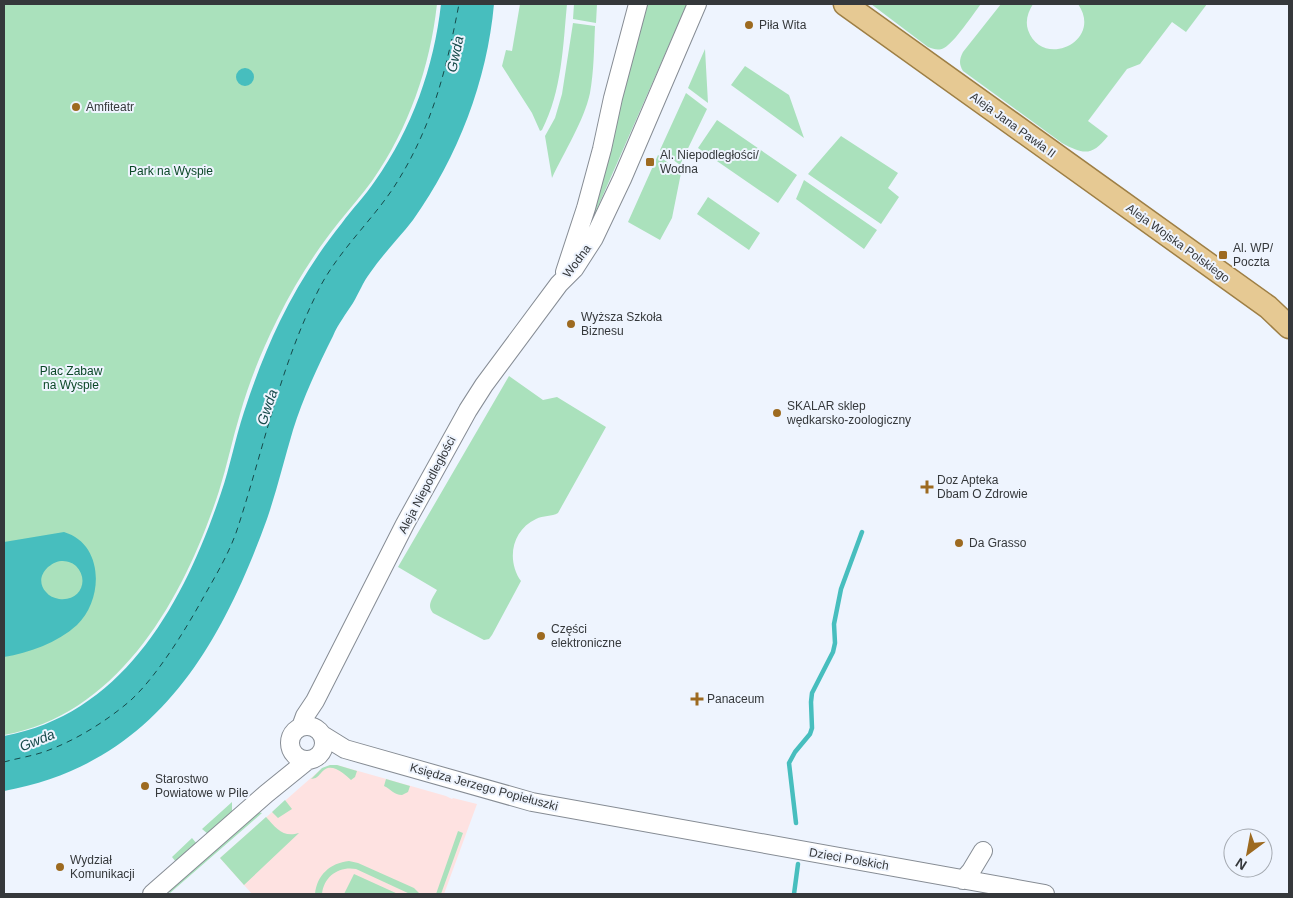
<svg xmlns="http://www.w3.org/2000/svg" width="1293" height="898" viewBox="0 0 1293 898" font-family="Helvetica,sans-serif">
<rect width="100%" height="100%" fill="#eef4fe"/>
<path fill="#fee2e1" d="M 330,765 L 337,765 L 446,796 L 452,799 L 453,798 L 477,804 L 444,894 L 252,894 L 220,858 L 320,770 Z"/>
<path fill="#aae1bc" d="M 4,4 L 437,4 C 430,67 409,128 372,181 C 362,195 350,208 339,222 C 315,252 294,285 277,320 C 262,350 249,382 240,414 C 232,440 227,466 219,491 C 185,595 121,714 4,735 Z
M 520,4 L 567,4 C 563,46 562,91 542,130 L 540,131 L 532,113 L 502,66 L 506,50 L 512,51 Z
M 574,4 L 597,4 L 596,23 L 573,19 Z
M 647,4 L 687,4 L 596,211 L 592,216 L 613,125 Z
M 871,4 L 981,4 C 973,14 955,42 944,48 C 938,51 934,49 928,47 Z
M 1001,4 L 1033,4 C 1028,12 1025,21 1028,30 C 1042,70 1104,41 1078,4 L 1207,4 L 1186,32 L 1172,22 L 1140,64 L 1127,69 L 1088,121 L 1108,136 C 1092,156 1084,155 1062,143 L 963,71 C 959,64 959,60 963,52 Z
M 573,23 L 595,26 C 594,48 594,71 590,93 C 584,121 564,152 552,178 L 545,136 L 555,118 L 562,94 Z
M 705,49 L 708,103 L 688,88 Z
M 745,66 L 789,95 L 804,138 L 731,85 Z
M 686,93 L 707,109 L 680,165 L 660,150 Z
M 717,120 L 797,175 L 778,203 L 698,148 Z
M 841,136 L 898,173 L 888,188 L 899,197 L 881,224 L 808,174 Z
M 658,155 L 681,173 L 672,218 L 660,240 L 628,222 Z
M 804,180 L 877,230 L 864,249 L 796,199 Z
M 708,197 L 760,233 L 749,250 L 697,214 Z
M 509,376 L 543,400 L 557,397 L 606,427 L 558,513 C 552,517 543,515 536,519 C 512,530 506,560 521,581 L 492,635 L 489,639 L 484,640 L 433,613 C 426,605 433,598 437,590 L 398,567 Z
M 330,765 L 337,765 L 357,771 L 355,777 L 351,780 C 345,775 333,763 324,770 C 318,775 319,778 311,779 L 322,768 Z
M 386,779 L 410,786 L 408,792 L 402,795 C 394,795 391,789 384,786 Z
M 285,800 L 292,809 L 278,818 L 272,812 Z
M 232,802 L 232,812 L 208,834 L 202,829 Z
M 258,812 L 262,813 L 170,893 L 168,891 Z
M 266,817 C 276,828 283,838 299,833 L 244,885 L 220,858 Z
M 458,831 L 463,833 L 441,894 L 436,894 Z
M 192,838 L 197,844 L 176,862 L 172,857 Z
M 349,861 L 358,863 L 414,888 L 420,894 L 410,894 L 356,869 C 339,866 324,876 322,894 L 315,894 C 317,875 330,863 349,861 Z
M 354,874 L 398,894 L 344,894 Z"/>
<path fill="#47bebe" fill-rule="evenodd" d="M 441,4 L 494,4 C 487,81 458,157 413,220 C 399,238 383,254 370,273 C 363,282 359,293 353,303 C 346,314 338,324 333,336 C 318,366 303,398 293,430 C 284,460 277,490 267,519 C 219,651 153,764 4,791 L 4,736 C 125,714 185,600 221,493 C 230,467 235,439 244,412 C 254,381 266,350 280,321 C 297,286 318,253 342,223 C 352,209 365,196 375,181 C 412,129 434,67 441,4 Z
M236 77a9 9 0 1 1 18 0a9 9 0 1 1-18 0Z
M 64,532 C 104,544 104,599 77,625 C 57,643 29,653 4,657 L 4,542 ZM 61,561 C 66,561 72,562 76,566 C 90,580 80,602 59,599 C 54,598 49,596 46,592 C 34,579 47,563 61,561 Z"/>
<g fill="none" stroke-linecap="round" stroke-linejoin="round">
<path stroke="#47bebe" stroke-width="4.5" d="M 796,823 L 789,763 L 795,752 L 810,734 L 812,728 L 811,702 L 812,693 L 833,652 L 835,643 L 834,624 L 841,589 L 862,532
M 794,894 L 798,864"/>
<path stroke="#164a4a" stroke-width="1" stroke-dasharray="6 5" stroke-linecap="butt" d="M 4,762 C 18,758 34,756 49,750 C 78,739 108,720 131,700 C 157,676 186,629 203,598 C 216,575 230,552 238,527 C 263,450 280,368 316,295 C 334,256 368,225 392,190 C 431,131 446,72 459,4"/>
<g stroke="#868c94" stroke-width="20">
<path id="minor" d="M 565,272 L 586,208 L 602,149 L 613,98 L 638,4
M290 743a17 17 0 1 1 34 0a17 17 0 1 1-34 0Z
M 301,727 L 305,716 L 315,701 L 405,524 L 468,410 L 484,385 L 559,284 L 574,269 L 594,238 L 622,179 L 697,4
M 324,736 L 345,749 L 532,802 L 1045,894
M 963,880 L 971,871 L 983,851
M 152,894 L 266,794 L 308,760"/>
</g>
<g stroke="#9e7f45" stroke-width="25">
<path id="major" d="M 845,4 L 1268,307 L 1289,327"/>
</g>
<use href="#minor" stroke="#fff" stroke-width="18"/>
<use href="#major" stroke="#e6c993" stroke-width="22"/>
</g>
<g fill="#9d6a20" stroke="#eef4fe" stroke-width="2">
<circle cx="749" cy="25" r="5"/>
<circle cx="76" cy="107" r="5"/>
<rect x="645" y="157" width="10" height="10" rx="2.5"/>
<rect x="1218" y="250" width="10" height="10" rx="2.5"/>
<circle cx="571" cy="324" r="5"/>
<circle cx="777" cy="413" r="5"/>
<path d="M924.5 479.5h5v5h5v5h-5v5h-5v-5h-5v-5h5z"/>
<circle cx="959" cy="543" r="5"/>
<circle cx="541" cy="636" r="5"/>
<path d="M694.5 691.5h5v5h5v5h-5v5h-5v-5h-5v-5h5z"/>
<circle cx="145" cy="786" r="5"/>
<circle cx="60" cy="867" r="5"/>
</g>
<g text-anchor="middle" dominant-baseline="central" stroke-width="4" stroke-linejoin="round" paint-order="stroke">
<g font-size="12" fill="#35383b" stroke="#eef4fe" text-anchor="start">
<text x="759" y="25">Piła Wita</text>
<text x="86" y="107">Amfiteatr</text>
<text x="660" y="155">Al. Niepodległości/<tspan x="660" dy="14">Wodna</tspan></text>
<text x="1233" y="248">Al. WP/<tspan x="1233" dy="14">Poczta</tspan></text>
<text x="581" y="317">Wyższa Szkoła<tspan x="581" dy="14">Biznesu</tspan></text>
<text x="787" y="406">SKALAR sklep<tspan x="787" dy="14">wędkarsko-zoologiczny</tspan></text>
<text x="937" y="480">Doz Apteka<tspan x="937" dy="14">Dbam O Zdrowie</tspan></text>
<text x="969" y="543">Da Grasso</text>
<text x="551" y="629">Części<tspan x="551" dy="14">elektroniczne</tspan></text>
<text x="707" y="699">Panaceum</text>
<text x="155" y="779">Starostwo<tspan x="155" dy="14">Powiatowe w Pile</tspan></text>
<text x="70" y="860">Wydział<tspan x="70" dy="14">Komunikacji</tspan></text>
</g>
<g font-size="12" fill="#35383b" stroke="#eef4fe">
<text transform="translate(1013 125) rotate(36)">Aleja Jana Pawła II</text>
<text transform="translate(1178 243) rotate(36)">Aleja Wojska Polskiego</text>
<text transform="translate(577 261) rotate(-53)">Wodna</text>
<text transform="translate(427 485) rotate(-62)">Aleja Niepodległości</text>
<text transform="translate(484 787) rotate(15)">Księdza Jerzego Popiełuszki</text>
<text transform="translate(849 859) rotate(10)">Dzieci Polskich</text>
</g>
<g font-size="12" fill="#0c4828" stroke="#eef4fe">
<text x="171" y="171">Park na Wyspie</text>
<text x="71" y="371">Plac Zabaw<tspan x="71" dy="14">na Wyspie</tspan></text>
</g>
<g font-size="14" font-style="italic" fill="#164a4a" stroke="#eef4fe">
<text transform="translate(455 54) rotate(-78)">Gwda</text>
<text transform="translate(267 407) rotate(-71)">Gwda</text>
<text transform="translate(37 740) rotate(-22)">Gwda</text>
</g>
</g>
<rect width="1293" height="898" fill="none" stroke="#35383b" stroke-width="10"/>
<g transform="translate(1248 853) rotate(212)"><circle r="24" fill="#eef4fe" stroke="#a4a9b0"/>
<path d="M0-4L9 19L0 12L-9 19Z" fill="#9d6a20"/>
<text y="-8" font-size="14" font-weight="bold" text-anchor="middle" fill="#35383b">N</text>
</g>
</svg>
